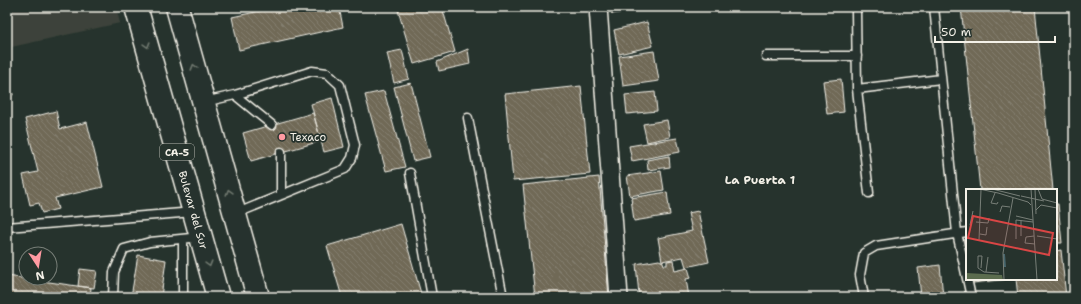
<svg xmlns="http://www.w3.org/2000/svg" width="1081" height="304" viewBox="0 0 1081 304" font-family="'Shantell Sans',sans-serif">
<defs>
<pattern id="building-back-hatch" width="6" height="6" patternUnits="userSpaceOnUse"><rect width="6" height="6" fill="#6f6957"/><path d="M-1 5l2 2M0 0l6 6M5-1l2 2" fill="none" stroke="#847f6f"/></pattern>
</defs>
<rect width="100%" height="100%" fill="#26332d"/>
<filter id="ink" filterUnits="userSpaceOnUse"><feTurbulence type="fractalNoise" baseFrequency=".025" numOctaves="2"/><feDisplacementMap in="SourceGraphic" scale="8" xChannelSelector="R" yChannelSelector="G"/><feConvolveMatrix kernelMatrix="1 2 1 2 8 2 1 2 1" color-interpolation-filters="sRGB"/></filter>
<g filter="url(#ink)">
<path fill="#3c433a" d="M 7,7 L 116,7 L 120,23 L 7,48 Z"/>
<path fill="url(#building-back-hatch)" stroke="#f4f1e8" d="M 279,7 L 339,7 L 343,27 L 239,50 L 232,17 Z
M 397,7 L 442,7 L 455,52 L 414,64 Z
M 610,7 L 641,7 L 642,9 L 612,14 Z
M 961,7 L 1035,7 L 1053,190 L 980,190 Z
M 647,22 L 653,46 L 619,54 L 614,30 Z
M 468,49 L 470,64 L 439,71 L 437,62 Z
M 402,50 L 409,79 L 394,83 L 387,53 Z
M 654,51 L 659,81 L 623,86 L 619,56 Z
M 7,77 L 9,77 L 13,95 L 7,96 Z
M 841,79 L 844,112 L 827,114 L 823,81 Z
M 411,83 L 430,157 L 413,161 L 394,87 Z
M 581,86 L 590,174 L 513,181 L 505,94 Z
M 384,91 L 405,167 L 386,171 L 365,95 Z
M 655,92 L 657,111 L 627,114 L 625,95 Z
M 332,98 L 344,147 L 324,152 L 311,104 Z
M 56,111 L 60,129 L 87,122 L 103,187 L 55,198 L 58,209 L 42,213 L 39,203 L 30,205 L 23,175 L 38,172 L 25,119 Z
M 313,113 L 321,141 L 251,161 L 243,133 Z
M 667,120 L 670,137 L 647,142 L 643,124 Z
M 677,138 L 680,152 L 632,161 L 629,146 Z
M 669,156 L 670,167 L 648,170 L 647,160 Z
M 661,171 L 664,190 L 630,196 L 627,176 Z
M 599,177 L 609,297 L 535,297 L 523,185 Z
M 667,192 L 670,215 L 634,221 L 631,198 Z
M 1056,204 L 1058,204 L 1062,243 L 1056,243 Z
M 698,211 L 709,262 L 686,267 L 683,257 L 662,261 L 658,238 L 692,231 L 688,213 Z
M 401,224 L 422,297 L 342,297 L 327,246 Z
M 1061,250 L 1066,297 L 1018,297 L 1016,279 L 1056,279 L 1056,251 Z
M 138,255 L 166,260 L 161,297 L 131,297 Z
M 659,260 L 663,262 L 664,265 L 667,265 L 667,261 L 673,260 L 675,271 L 688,268 L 691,278 L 686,279 L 689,297 L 663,297 L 663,296 L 653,297 L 651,294 L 639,295 L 636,264 Z
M 940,265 L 943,297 L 921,297 L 918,268 Z
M 80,269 L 97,271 L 94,288 L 78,286 Z
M 7,276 L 91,288 L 90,297 L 7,297 Z
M 973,279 L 1010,279 L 973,283 Z"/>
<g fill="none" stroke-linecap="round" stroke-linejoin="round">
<g stroke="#f4f1e8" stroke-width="11">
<path id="service" d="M 934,7 L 957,233 L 971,297
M 856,9 L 857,89
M 766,56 L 857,56
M 235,95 L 272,125
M 204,102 L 235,95 L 312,71 L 327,73 L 340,85 L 355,145 L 352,158 L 345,169 L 235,214
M 468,118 L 503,297
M 410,173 L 432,297
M 869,193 L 857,89 L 941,79
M 281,195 L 281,152
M 7,227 L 194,212
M 183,239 L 183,297
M 113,297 L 114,272 L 124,249 L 150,242 L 201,237
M 864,297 L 860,275 L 864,253 L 876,246 L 967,232"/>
</g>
<g stroke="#f4f1e8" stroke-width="20">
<path id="minor" d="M 598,7 L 619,297"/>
</g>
<g stroke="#f4f1e8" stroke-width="25">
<g id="trunk">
<path id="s1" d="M 136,7 L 218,297"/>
<path d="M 177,7 L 258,297"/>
</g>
</g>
<use href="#service" stroke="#26332d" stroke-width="8"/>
<use href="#minor" stroke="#26332d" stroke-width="17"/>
<use href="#trunk" stroke="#26332d" stroke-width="22"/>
</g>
<defs><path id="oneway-chevron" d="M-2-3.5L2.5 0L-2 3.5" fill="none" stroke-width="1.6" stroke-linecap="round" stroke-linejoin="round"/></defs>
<g stroke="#6e766e">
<use href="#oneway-chevron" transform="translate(147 45) rotate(74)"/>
<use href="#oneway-chevron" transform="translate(194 67) rotate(-106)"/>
<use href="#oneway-chevron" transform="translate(229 192) rotate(-106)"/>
<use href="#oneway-chevron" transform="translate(209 264) rotate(74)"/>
</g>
</g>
<circle fill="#ff9aa2" stroke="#26332d" stroke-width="1.5" cx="282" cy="137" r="4"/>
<g text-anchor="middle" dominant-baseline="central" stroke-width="3.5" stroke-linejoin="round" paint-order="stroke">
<rect fill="#26332d" stroke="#b6b8b0" stroke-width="1" x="160" y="144" width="34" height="16" rx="3"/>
<g font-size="10" font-weight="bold" fill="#f4f1e8">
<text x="177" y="152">CA-5</text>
</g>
<g font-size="11" fill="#f4f1e8" stroke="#26332d" text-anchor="start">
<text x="290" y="137">Texaco</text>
</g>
<g font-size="11" fill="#f4f1e8" stroke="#26332d">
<text stroke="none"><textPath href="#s1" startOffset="211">Bulevar del Sur</textPath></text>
</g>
<g font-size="12" font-weight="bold" fill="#f4f1e8" stroke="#26332d">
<text x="760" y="180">La Puerta 1</text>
</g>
</g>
<g transform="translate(966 189)">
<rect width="91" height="91" fill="#26332d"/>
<path d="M 0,84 L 36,86 L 37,91 L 0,91 Z" fill="#5b6c4e"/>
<path fill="none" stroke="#47666d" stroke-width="2" d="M 38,65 L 39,78"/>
<path fill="none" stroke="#787f78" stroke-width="1" d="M 13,0 L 32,4M 26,0 L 54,7M 65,0 L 71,91M 69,0 L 70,25M 72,0 L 76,10 L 91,14M 29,4 L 25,14 L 31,15 L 32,13M 32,4 L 62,13 L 65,16M 55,7 L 78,12M 70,21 L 75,16 L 91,19M 34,23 L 36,17 L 44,18M 50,27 L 67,31M 10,33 L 22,34 L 23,29M 4,36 L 7,22M 14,45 L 20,46 L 21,38M 55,47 L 55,31M 68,47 L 60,48 L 59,54 L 69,55M 71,47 L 91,50M 50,50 L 50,31 L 67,33M 13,51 L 15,1M 15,79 L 16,67 L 12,67 L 12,79 L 18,83 L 33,84M 20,83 L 22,68M 38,91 L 37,64 L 47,9"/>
<path fill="#da4645" fill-opacity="0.15" stroke="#da4645" stroke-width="2" d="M 7,27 L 87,44 L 83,66 L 2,49 Z"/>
<rect width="91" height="91" fill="none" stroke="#f4f1e8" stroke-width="2"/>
</g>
<rect width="1081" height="304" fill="none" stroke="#26332d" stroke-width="24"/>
<rect x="12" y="12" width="1057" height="280" fill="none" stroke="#f4f1e8" stroke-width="1.5" filter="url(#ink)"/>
<g transform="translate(38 266) rotate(168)"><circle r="19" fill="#26332d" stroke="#787f78"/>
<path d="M0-3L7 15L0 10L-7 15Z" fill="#ff9aa2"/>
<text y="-6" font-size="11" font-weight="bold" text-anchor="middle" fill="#f4f1e8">N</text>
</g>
<path d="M935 36v6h120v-6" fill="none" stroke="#f4f1e8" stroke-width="2"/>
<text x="941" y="36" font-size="12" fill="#f4f1e8" stroke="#26332d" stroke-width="3" paint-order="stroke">50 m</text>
</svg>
